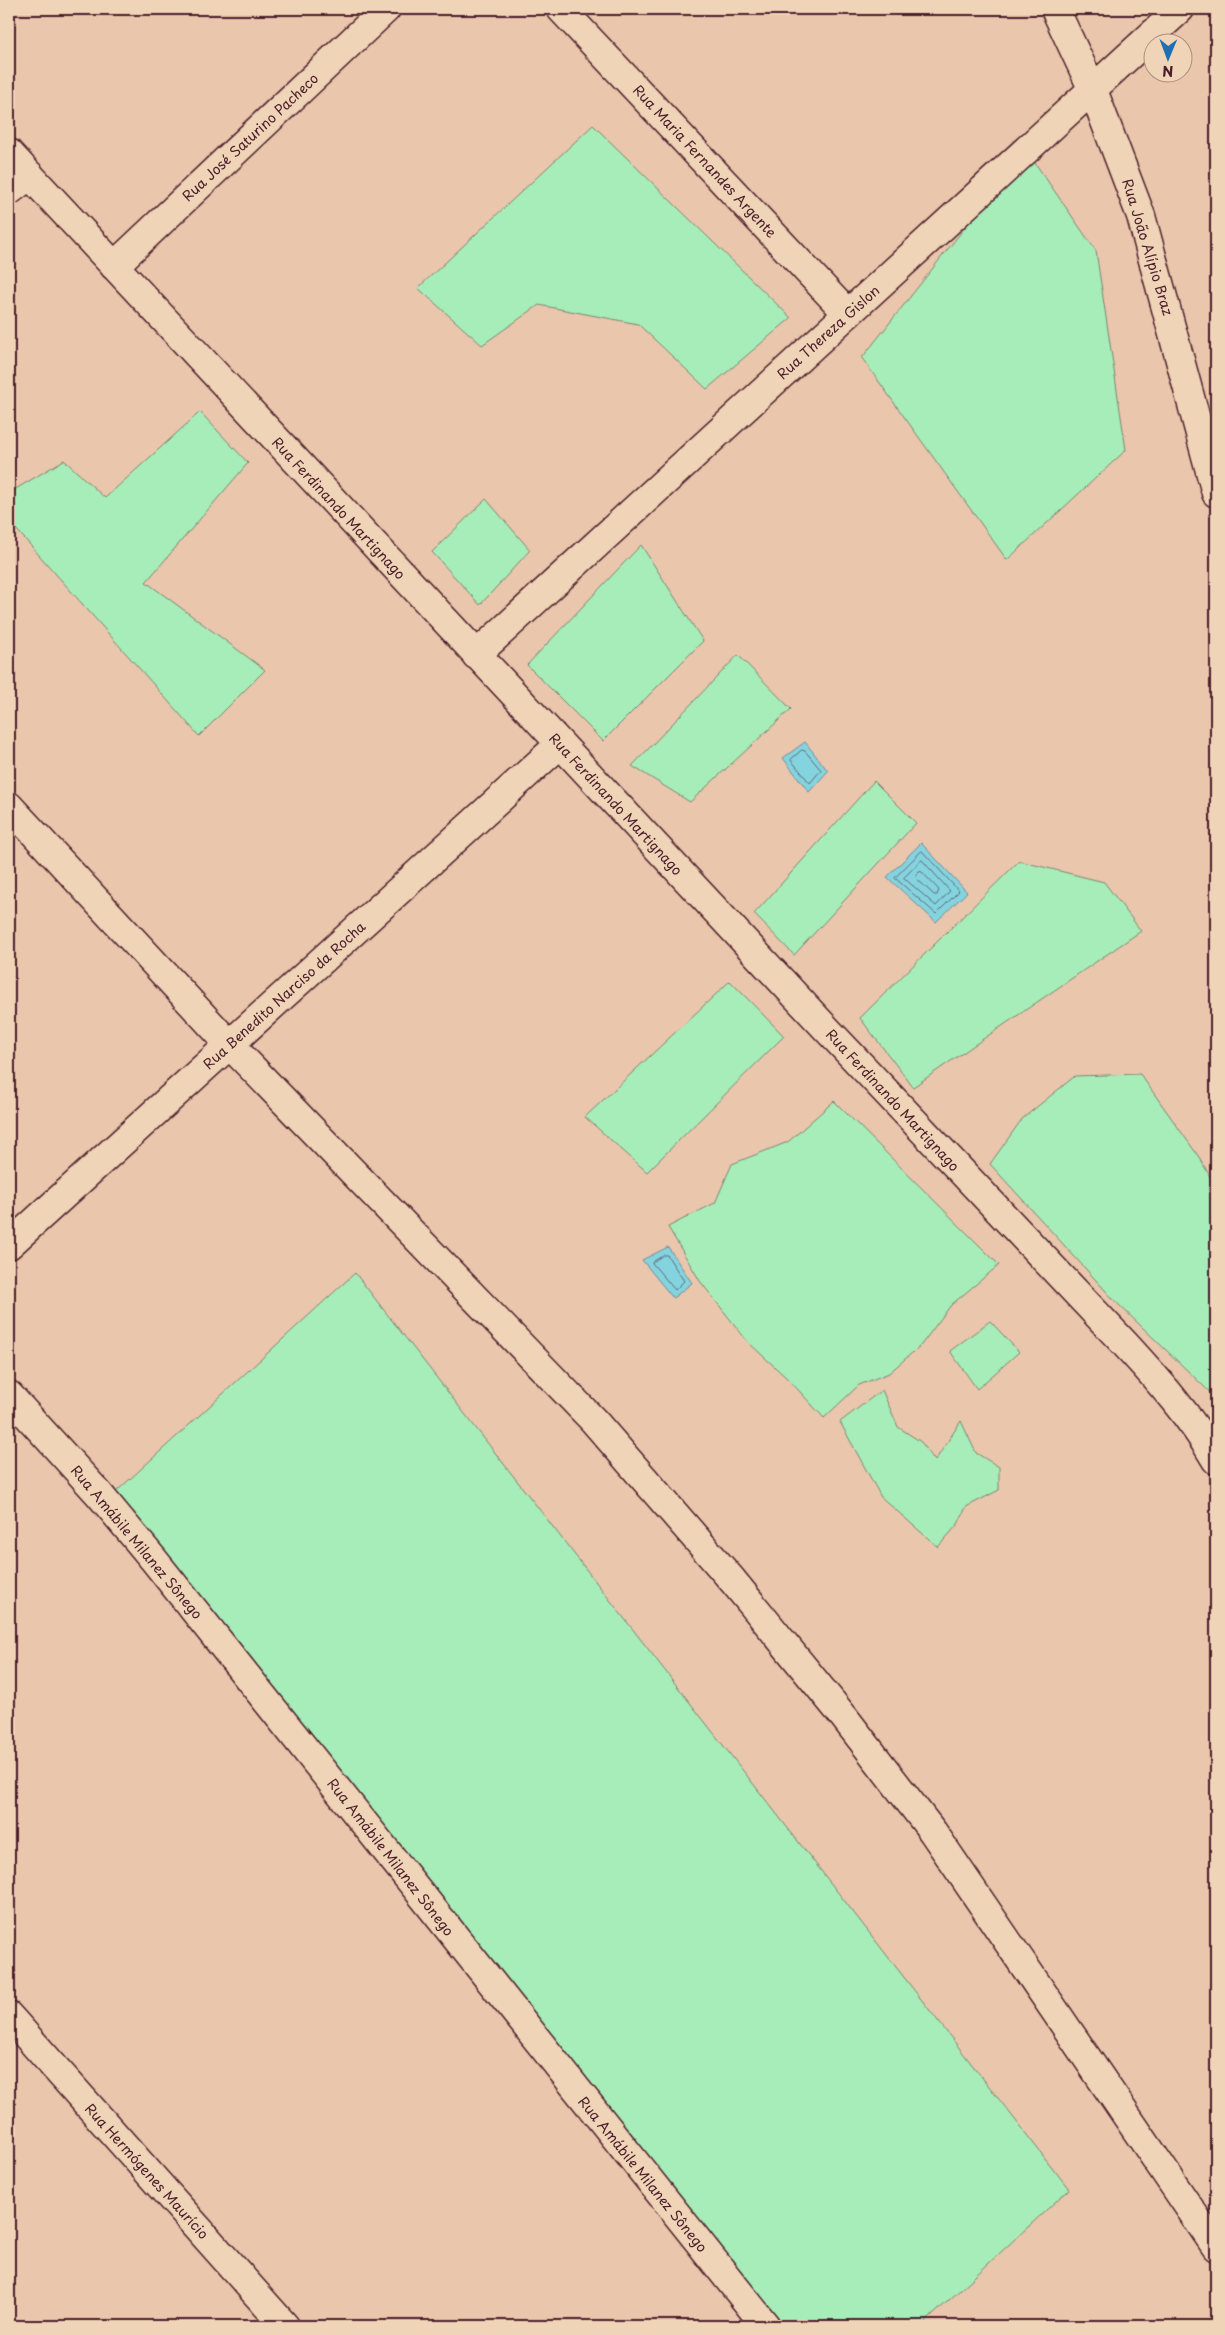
<svg xmlns="http://www.w3.org/2000/svg" width="1225" height="2335" viewBox="0 0 1225 2335" font-family="'Playpen Sans',sans-serif">
<rect width="100%" height="100%" fill="#eac6ac"/>
<filter id="ink" filterUnits="userSpaceOnUse"><feTurbulence type="fractalNoise" baseFrequency=".02" numOctaves="2"/><feDisplacementMap in="SourceGraphic" scale="10" xChannelSelector="R" yChannelSelector="G"/><feConvolveMatrix kernelMatrix="1 2 1 2 8 2 1 2 1" color-interpolation-filters="sRGB"/></filter>
<g filter="url(#ink)">
<path fill="#a7edb9" stroke="#788672" d="M 593,125 L 791,318 L 707,389 L 638,324 L 539,305 L 482,345 L 418,288 Z
M 1026,150 L 1096,251 L 1126,450 L 1007,560 L 862,358 Z
M 200,412 L 248,463 L 146,582 L 265,670 L 199,736 L 9,521 L 9,493 L 64,460 L 105,498 Z
M 486,499 L 530,550 L 480,605 L 432,552 Z
M 641,545 L 703,641 L 603,741 L 527,665 Z
M 738,655 L 791,709 L 690,802 L 632,766 Z
M 874,781 L 916,823 L 794,955 L 754,914 Z
M 1019,861 L 1104,882 L 1141,931 L 913,1087 L 860,1018 Z
M 730,981 L 784,1036 L 647,1172 L 585,1117 Z
M 1140,1074 L 1199,1157 L 1216,1187 L 1216,1398 L 1115,1301 L 990,1164 L 1022,1119 L 1075,1076 Z
M 834,1101 L 999,1265 L 951,1305 L 921,1345 L 889,1373 L 859,1385 L 824,1418 L 790,1381 L 748,1342 L 700,1281 L 668,1227 L 715,1203 L 732,1164 L 788,1142 Z
M 355,1273 L 1069,2189 L 921,2326 L 766,2326 L 105,1502 Z
M 990,1321 L 1019,1352 L 977,1389 L 950,1351 Z
M 882,1390 L 898,1427 L 921,1442 L 935,1461 L 961,1421 L 976,1453 L 999,1467 L 999,1490 L 966,1507 L 958,1524 L 938,1547 L 881,1497 L 840,1422 Z"/>
<path fill="#84d4e0" stroke="#6d8c98" d="M 805,742 L 828,771 L 809,792 L 783,758 Z
M 921,843 L 967,892 L 936,922 L 887,877 Z
M 668,1247 L 692,1283 L 673,1298 L 642,1260 Z"/>
<g fill="none" stroke-linecap="round" stroke-linejoin="round">
<path stroke="#616773" stroke-width="1" d="M 802,750 L 805,751 L 821,770 L 810,783 L 791,760 Z
M 922,851 L 959,891 L 936,914 L 895,878 Z
M 922,860 L 950,891 L 936,906 L 904,878 Z
M 919,871 L 922,872 L 939,890 L 937,895 L 934,895 L 916,878 Z
M 664,1255 L 667,1255 L 684,1281 L 675,1290 L 652,1263 Z"/>
<g stroke="#4a1f2b" stroke-width="31">
<path id="street" d="M 561,9 L 848,314
M 1055,9 L 1093,90 L 1141,216 L 1216,493
M 9,153 L 820,1022 L 1125,1344 C 1159,1381 1191,1417 1216,1460
M 9,191 L 30,175
M 114,266 L 386,9
M 476,655 L 1180,9
M 9,806 L 230,1045 L 594,1421 L 733,1581 L 844,1717 L 933,1832 L 1216,2247
M 9,1245 L 560,744
M 9,1395 L 99,1494 L 154,1560 L 766,2326
M 9,2016 L 285,2326"/>
</g>
<use href="#street" stroke="#f0d4b7" stroke-width="28"/>
</g>
</g>
<g text-anchor="middle" dominant-baseline="central" stroke-width="4.5" stroke-linejoin="round" paint-order="stroke">
<g font-size="14" fill="#4a1f2b" stroke="#f0d4b7">
<text transform="translate(250 137) rotate(-43)">Rua José Saturino Pacheco</text>
<text transform="translate(705 161) rotate(47)">Rua Maria Fernandes Argente</text>
<text transform="translate(1148 247) rotate(73)">Rua João Alípio Braz</text>
<text transform="translate(828 332) rotate(-42)">Rua Thereza Gislon</text>
<text transform="translate(339 508) rotate(47)">Rua Ferdinando Martignago</text>
<text transform="translate(616 804) rotate(47)">Rua Ferdinando Martignago</text>
<text transform="translate(284 995) rotate(-42)">Rua Benedito Narciso da Rocha</text>
<text transform="translate(893 1100) rotate(47)">Rua Ferdinando Martignago</text>
<text transform="translate(137 1542) rotate(50)">Rua Amábile Milanez Sônego</text>
<text transform="translate(391 1857) rotate(52)">Rua Amábile Milanez Sônego</text>
<text transform="translate(147 2171) rotate(48)">Rua Hermógenes Maurício</text>
<text transform="translate(643 2174) rotate(51)">Rua Amábile Milanez Sônego</text>
</g>
</g>
<rect width="1225" height="2335" fill="none" stroke="#f0d4b7" stroke-width="30"/>
<rect x="15" y="15" width="1195" height="2305" fill="none" stroke="#4a1f2b" stroke-width="2" filter="url(#ink)"/>
<g transform="translate(1168 58) rotate(181)"><circle r="24" fill="#f0d4b7" stroke="#ae8c7f"/>
<path d="M0-4L9 19L0 12L-9 19Z" fill="#1f6fb2"/>
<text y="-8" font-size="14" font-weight="bold" text-anchor="middle" fill="#4a1f2b">N</text>
</g>
</svg>
